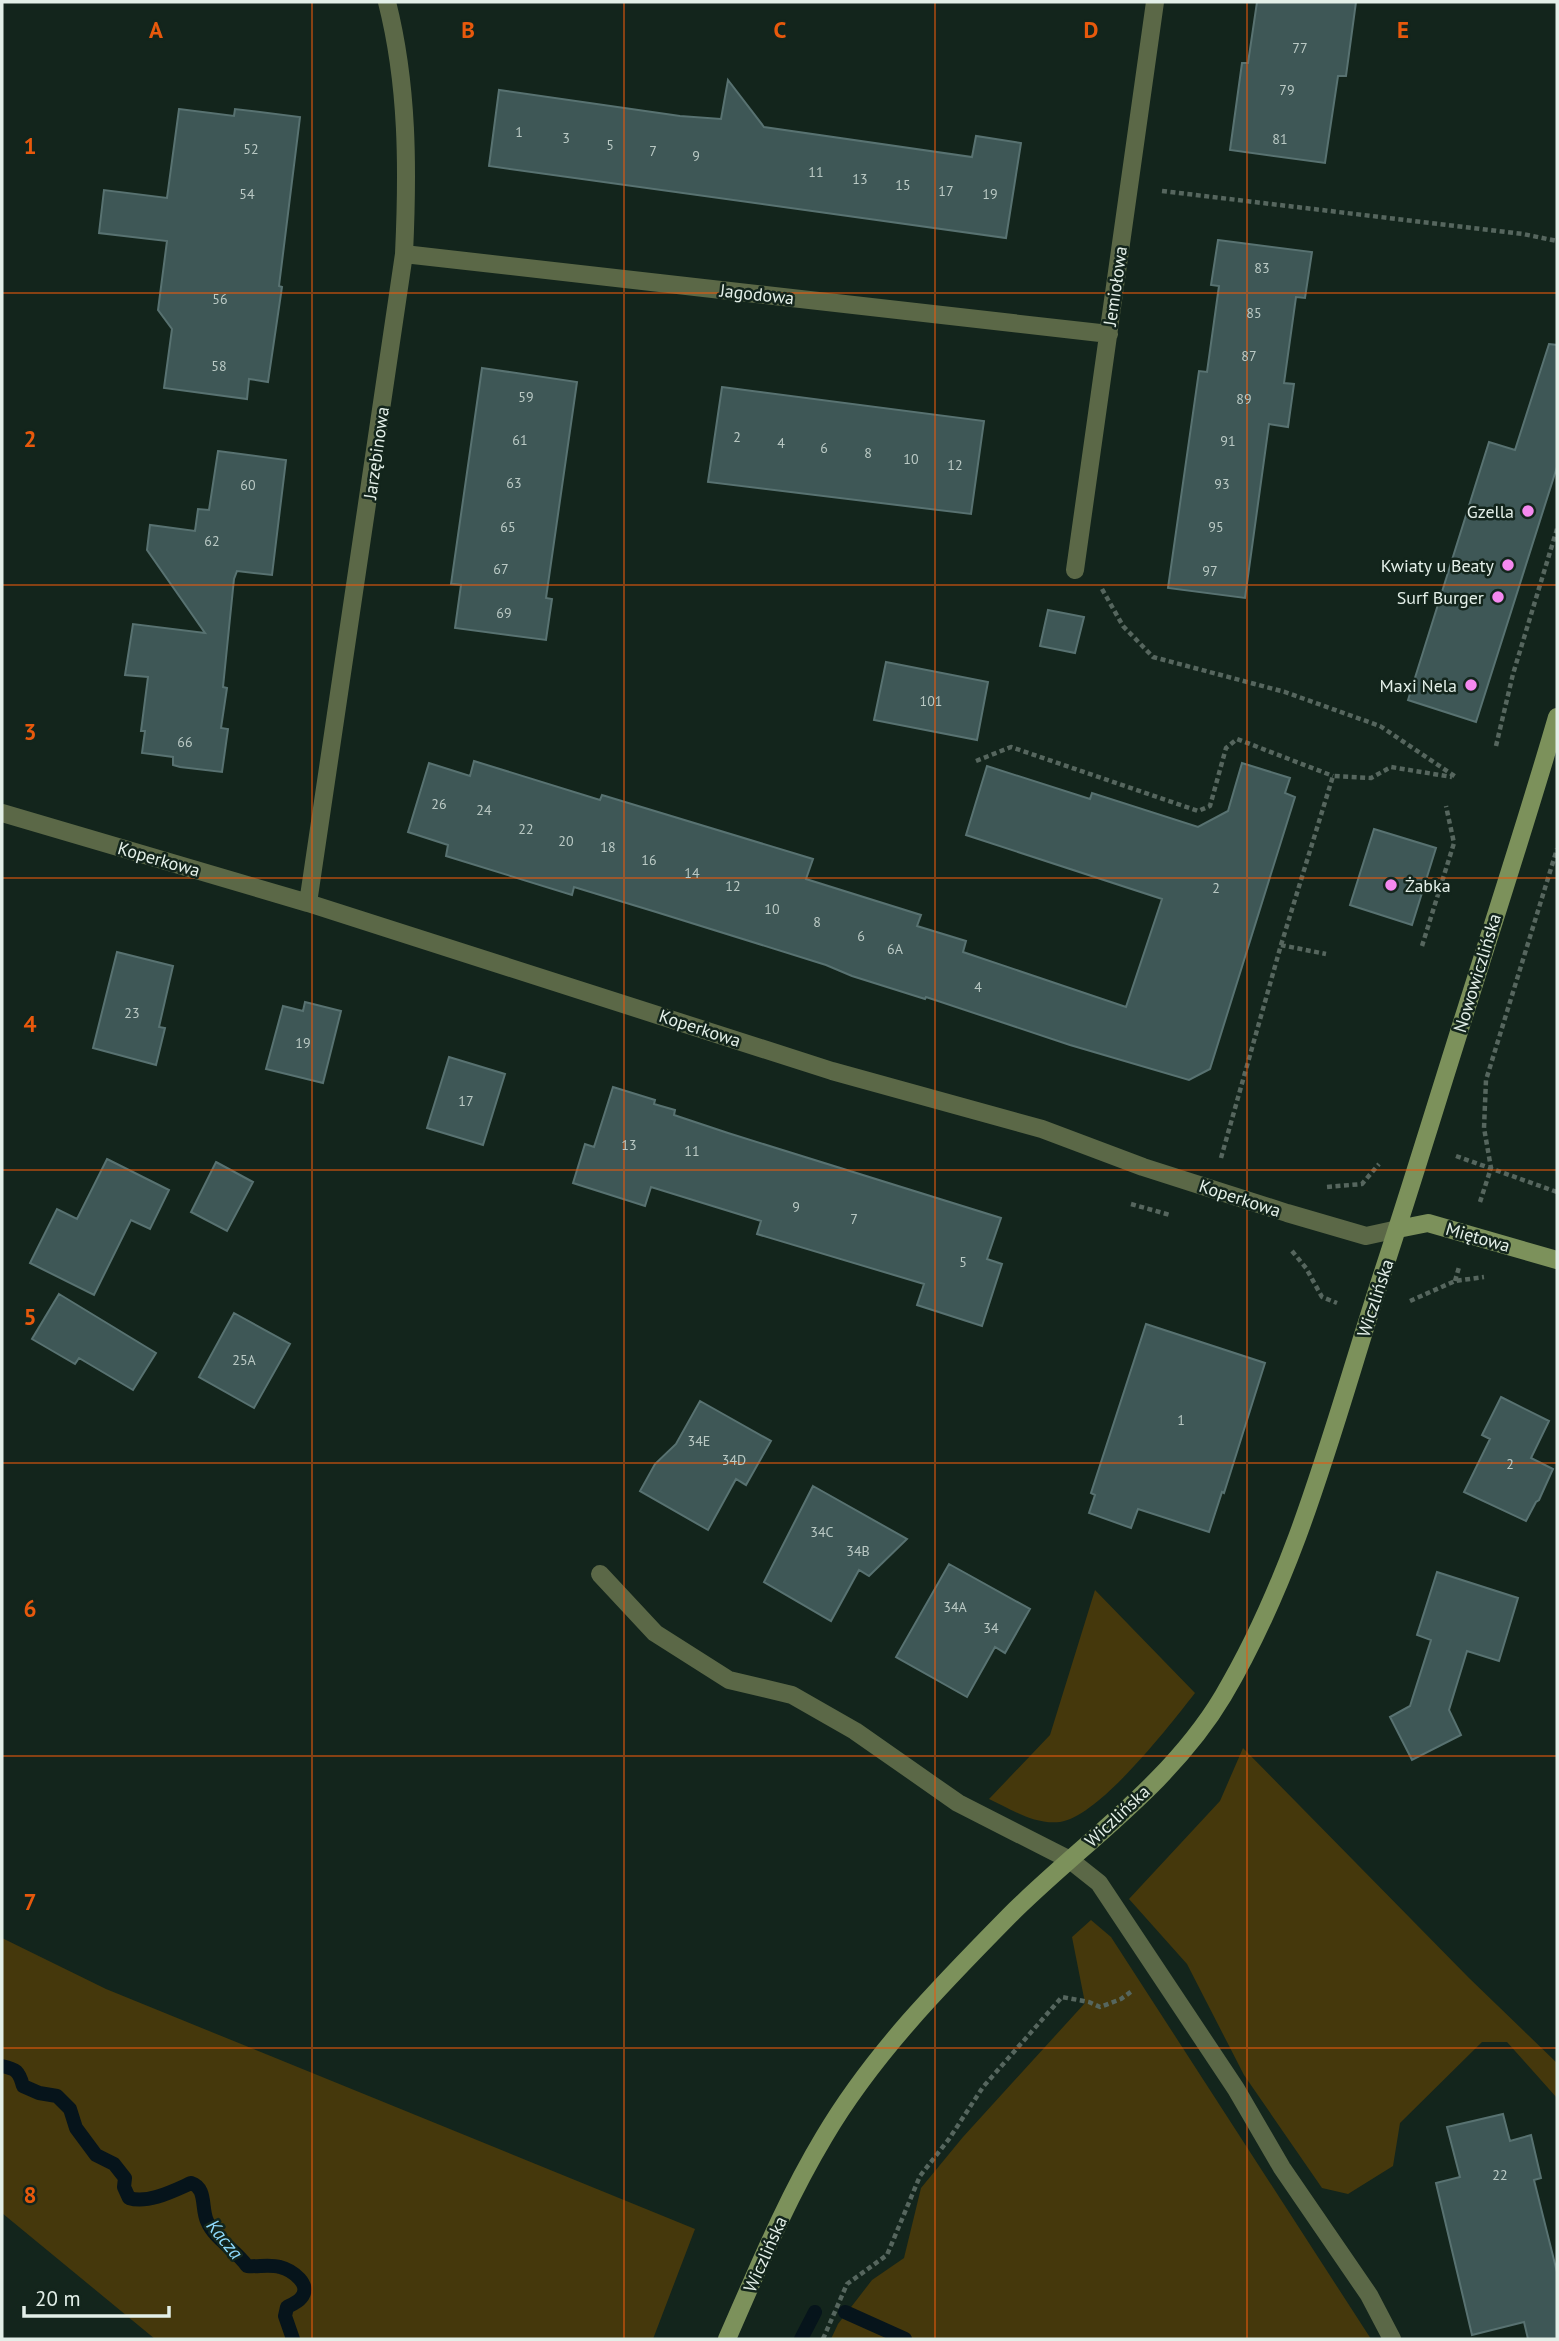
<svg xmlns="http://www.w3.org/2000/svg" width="1559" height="2341" viewBox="0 0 1559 2341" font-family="'PT Sans',sans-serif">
<rect width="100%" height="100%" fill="#13251c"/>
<path fill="#45380c" d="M 1095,1590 L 1195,1693 C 1170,1725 1100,1816 1060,1822 C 1034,1825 1011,1809 989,1799 L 1050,1735 Z
M 1243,1748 L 1469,1978 L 1557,2063 L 1557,2098 L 1507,2042 L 1482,2042 L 1400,2123 L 1393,2166 L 1348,2194 L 1322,2188 L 1244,2075 L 1187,1964 L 1129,1899 L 1220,1801 Z
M 1091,1920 L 1111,1937 L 1371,2339 L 831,2339 L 838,2324 L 872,2280 L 904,2258 L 921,2188 L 963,2137 L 1085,2003 L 1072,1937 Z
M 2,1938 L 106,1989 L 695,2229 L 653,2339 L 155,2339 L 2,2213 Z"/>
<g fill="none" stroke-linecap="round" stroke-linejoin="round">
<path stroke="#06141b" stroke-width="14" d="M 2,2066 C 16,2069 19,2071 23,2086 L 39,2093 L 57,2096 L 70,2109 L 76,2128 L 96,2155 L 114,2164 L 125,2178 L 124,2187 L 129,2198 C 148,2204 173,2191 191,2183 C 207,2188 201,2208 207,2221 C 214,2239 236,2250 247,2266 C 258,2267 270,2264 280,2267 C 292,2270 313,2285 301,2298 C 298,2302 291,2305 287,2307 L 285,2316 L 293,2339
M 845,2312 L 905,2339
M 801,2339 L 815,2312"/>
</g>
<path fill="#3e5756" stroke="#587271" stroke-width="2" d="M 1257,2 L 1356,2 L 1346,76 L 1338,76 L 1325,163 L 1230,150 L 1242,63 L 1248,63 Z
M 728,80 L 764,127 L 972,157 L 976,136 L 1021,143 L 1006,238 L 489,166 L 499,90 L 680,116 L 721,119 Z
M 179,109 L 234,116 L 235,109 L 300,117 L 279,286 L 282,287 L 268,382 L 249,379 L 247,399 L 164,388 L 172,329 L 158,310 L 167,241 L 99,233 L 104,190 L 167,198 Z
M 1218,240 L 1312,252 L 1305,298 L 1296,297 L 1284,383 L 1294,384 L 1288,427 L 1269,424 L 1245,598 L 1168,588 L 1199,371 L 1207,372 L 1219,286 L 1211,285 Z
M 1549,344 L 1557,345 L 1557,467 L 1476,722 L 1408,700 L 1489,442 L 1515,450 Z
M 482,368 L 577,382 L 546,598 L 552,599 L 546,640 L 455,628 L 461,585 L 451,584 Z
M 722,387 L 984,421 L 971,514 L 708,482 Z
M 218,451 L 286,460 L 272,575 L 237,571 L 234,579 L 223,687 L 227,688 L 221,728 L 228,729 L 222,772 L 180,767 L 173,765 L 173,757 L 142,753 L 145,731 L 141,731 L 148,677 L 125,675 L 133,624 L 205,633 L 147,550 L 150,525 L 195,531 L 198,509 L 209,510 Z
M 1048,610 L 1084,617 L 1075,653 L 1040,646 Z
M 886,662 L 988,682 L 977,740 L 874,720 Z
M 474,761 L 600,800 L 602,795 L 813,859 L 806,879 L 921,915 L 917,926 L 966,941 L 963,952 L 1126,1007 L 1162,899 L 966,835 L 987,766 L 1090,799 L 1092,793 L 1198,827 L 1228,811 L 1242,763 L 1290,778 L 1285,793 L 1295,797 L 1210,1069 L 1189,1080 L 1070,1045 L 926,997 L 925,999 L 852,976 L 826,965 L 656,912 L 574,887 L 572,895 L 446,856 L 448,845 L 408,832 L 429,763 L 470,776 Z
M 1374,829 L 1436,848 L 1412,925 L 1350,905 Z
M 117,952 L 173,966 L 159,1027 L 165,1028 L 156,1065 L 93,1048 Z
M 305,1002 L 341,1011 L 323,1083 L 266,1069 L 283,1006 L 303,1011 Z
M 449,1057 L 505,1074 L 483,1145 L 427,1128 Z
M 613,1087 L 655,1100 L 654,1104 L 675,1110 L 674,1115 L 728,1133 L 1001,1218 L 987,1259 L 1002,1264 L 982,1326 L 917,1305 L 924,1284 L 757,1234 L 761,1221 L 651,1187 L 645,1206 L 573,1183 L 585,1144 L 594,1147 Z
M 107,1159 L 169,1190 L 150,1229 L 131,1220 L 94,1295 L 30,1263 L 57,1209 L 77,1219 Z
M 216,1162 L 253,1182 L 227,1231 L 191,1212 Z
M 59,1294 L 156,1353 L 133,1390 L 79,1358 L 75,1364 L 32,1339 Z
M 234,1313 L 290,1344 L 254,1408 L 199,1377 Z
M 1146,1324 L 1265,1363 L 1224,1493 L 1222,1492 L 1209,1532 L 1138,1509 L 1131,1528 L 1089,1513 L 1095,1495 L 1091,1493 Z
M 1501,1397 L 1549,1421 L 1531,1458 L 1553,1469 L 1539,1500 L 1536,1502 L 1526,1521 L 1464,1492 L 1490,1439 L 1482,1435 Z
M 700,1401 L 771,1441 L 746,1485 L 736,1479 L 708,1530 L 640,1491 L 655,1464 L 676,1444 Z
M 813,1486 L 907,1539 L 869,1576 L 859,1570 L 831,1621 L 764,1582 Z
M 949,1564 L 1030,1609 L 1005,1653 L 995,1647 L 967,1697 L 896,1657 Z
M 1437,1572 L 1518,1598 L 1499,1661 L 1467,1651 L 1449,1710 L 1461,1735 L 1412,1760 L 1390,1717 L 1410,1706 L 1431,1640 L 1417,1635 Z
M 1503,2114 L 1510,2141 L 1531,2135 L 1541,2178 L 1534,2180 L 1557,2272 L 1557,2339 L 1528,2339 L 1524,2322 L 1472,2335 L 1460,2284 L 1436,2183 L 1460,2177 L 1447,2127 Z"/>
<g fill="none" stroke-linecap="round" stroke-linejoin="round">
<path stroke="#56665e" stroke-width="4.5" stroke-dasharray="5 3.5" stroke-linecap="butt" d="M 1162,191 L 1523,234 L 1557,241
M 1102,589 L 1123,626 L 1153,657 L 1285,692 L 1380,726 L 1456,777
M 1496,746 L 1513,674 L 1557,529
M 976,761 L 1011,747 L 1198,811 L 1210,806 L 1226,748 L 1237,739 L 1333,776
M 1281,945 L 1333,776 L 1371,778 L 1391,767 L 1452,777
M 1422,946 L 1454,843 L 1446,806
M 1456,1156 L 1557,1192
M 1221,1158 L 1281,945 L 1326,954
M 1327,1187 L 1362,1184 L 1379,1164
M 1480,1202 L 1491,1168 L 1484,1128 L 1486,1080 L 1557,849
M 1131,1204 L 1170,1215
M 1292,1251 L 1306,1268 L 1322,1297 L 1337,1303
M 1455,1281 L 1459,1267
M 1410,1301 L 1455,1281 L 1484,1277
M 823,2339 L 847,2284 L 887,2255 L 920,2176 L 949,2139 L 983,2087 L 1062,1997 L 1089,2002 L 1100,2007 L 1121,1999 L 1132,1991"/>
<path stroke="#5b6847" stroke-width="18" d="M 600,1574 L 655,1633 L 729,1680 L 792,1695 L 855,1731 L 958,1803 L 1070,1860 L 1099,1883 L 1236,2089 L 1282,2168 L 1369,2295 L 1392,2339"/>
<path stroke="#5b6847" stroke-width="18" d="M 404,254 L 1109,334
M 1075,570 L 1155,2
M 2,813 L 308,903 L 832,1071 L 1042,1129 L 1143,1167 L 1287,1213 L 1366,1236 L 1398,1229
M 308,903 L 404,254 C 408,169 408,85 387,2"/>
<path stroke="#7c915b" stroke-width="18" d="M 1398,1229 L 1428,1223 L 1557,1260
M 727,2339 C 757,2271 785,2202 824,2137 C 873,2054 941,1985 1009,1916 C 1080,1845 1170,1785 1223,1696 C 1299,1568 1335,1419 1381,1278 C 1412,1184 1441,1088 1471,994 C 1500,902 1530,810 1557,717"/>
</g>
<path fill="none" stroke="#e8590c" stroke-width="2" stroke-opacity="0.55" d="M 312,2 L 312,2339M 624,2 L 624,2339M 935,2 L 935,2339M 1247,2 L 1247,2339M 2,293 L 1557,293M 2,585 L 1557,585M 2,878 L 1557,878M 2,1170 L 1557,1170M 2,1463 L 1557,1463M 2,1756 L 1557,1756M 2,2048 L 1557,2048"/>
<g fill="#f589ef" stroke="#13251c" stroke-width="2.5">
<circle cx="1528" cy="511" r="7"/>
<circle cx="1508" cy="565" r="7"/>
<circle cx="1498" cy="597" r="7"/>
<circle cx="1471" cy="685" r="7"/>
<circle cx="1391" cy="885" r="7"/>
</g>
<g text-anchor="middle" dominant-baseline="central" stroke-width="5" stroke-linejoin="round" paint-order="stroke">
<g font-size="14" fill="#bac9c4">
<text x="1300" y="48">77</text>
<text x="1287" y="90">79</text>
<text x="519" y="132">1</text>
<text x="566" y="138">3</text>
<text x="1280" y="139">81</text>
<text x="610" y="145">5</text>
<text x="251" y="149">52</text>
<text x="653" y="151">7</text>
<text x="696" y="156">9</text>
<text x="816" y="172">11</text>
<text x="860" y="179">13</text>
<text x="903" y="185">15</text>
<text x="946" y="191">17</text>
<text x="247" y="194">54</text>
<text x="990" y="194">19</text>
<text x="1262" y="268">83</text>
<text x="220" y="299">56</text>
<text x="1254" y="313">85</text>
<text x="1249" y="356">87</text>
<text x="219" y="366">58</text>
<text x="526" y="397">59</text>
<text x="1244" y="399">89</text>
<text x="737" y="437">2</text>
<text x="520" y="440">61</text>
<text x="1228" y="441">91</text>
<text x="781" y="443">4</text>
<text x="824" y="448">6</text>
<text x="868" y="453">8</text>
<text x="911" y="459">10</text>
<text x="955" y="465">12</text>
<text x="514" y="483">63</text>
<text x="1222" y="484">93</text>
<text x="248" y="485">60</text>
<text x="508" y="527">65</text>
<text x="1216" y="527">95</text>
<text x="212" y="541">62</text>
<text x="501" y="569">67</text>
<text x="1210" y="571">97</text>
<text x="504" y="613">69</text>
<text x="931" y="701">101</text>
<text x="185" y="742">66</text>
<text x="439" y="804">26</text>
<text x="484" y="810">24</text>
<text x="526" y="829">22</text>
<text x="566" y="841">20</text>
<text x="608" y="847">18</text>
<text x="649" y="860">16</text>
<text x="692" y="873">14</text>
<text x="733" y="886">12</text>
<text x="1216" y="888">2</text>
<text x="772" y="909">10</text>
<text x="817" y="922">8</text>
<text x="861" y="936">6</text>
<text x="895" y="949">6A</text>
<text x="978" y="987">4</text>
<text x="132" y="1013">23</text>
<text x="303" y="1043">19</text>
<text x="466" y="1101">17</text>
<text x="629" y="1145">13</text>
<text x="692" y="1151">11</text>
<text x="796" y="1207">9</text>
<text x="854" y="1219">7</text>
<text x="963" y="1262">5</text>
<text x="244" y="1360">25A</text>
<text x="1181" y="1420">1</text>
<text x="699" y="1441">34E</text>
<text x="734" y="1460">34D</text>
<text x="1510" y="1464">2</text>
<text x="822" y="1532">34C</text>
<text x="858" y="1551">34B</text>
<text x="955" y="1607">34A</text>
<text x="991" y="1628">34</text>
<text x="1500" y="2175">22</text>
</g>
<g font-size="18" fill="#e3efe8" stroke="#13251c">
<text transform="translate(1115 286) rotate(-82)">Jemiołowa</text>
<text transform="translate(757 294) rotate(6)">Jagodowa</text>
<text transform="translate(376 453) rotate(-82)">Jarzębinowa</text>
<text transform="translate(159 859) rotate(16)">Koperkowa</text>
<text transform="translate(1477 973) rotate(-73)">Nowowiczlińska</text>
<text transform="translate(700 1028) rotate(18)">Koperkowa</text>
<text transform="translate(1240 1198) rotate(18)">Koperkowa</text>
<text transform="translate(1478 1237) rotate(16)">Miętowa</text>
<text transform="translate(1375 1298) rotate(-72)">Wiczlińska</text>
<text transform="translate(1117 1816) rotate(-43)">Wiczlińska</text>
<text transform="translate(765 2254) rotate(-66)">Wiczlińska</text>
</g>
<g font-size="18" fill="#e3efe8" stroke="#13251c" text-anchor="end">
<text x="1514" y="511">Gzella</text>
<text x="1494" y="565">Kwiaty u Beaty</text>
<text x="1484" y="597">Surf Burger</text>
<text x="1457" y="685">Maxi Nela</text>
<text x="1405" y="885" text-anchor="start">Żabka</text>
</g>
<g font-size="19" font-style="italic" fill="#8fdbfd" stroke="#13251c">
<text transform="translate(225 2239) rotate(51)">Kacza</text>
</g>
</g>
<g font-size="23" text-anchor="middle" font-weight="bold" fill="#e8590c" stroke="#13251c" stroke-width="5" stroke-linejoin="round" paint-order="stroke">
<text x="156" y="38">A</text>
<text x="468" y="38">B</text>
<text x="780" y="38">C</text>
<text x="1091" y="38">D</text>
<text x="1403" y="38">E</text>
<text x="30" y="154">1</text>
<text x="30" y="447">2</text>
<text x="30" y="740">3</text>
<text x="30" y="1032">4</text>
<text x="30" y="1325">5</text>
<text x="30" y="1617">6</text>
<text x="30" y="1910">7</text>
<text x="30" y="2203">8</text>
</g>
<rect width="1559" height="2341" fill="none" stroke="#e3efe8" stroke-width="7"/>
<path d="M24 2306v10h145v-10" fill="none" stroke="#e3efe8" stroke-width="3.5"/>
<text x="35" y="2306" font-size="21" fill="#e3efe8" stroke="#13251c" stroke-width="5" paint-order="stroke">20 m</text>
</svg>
